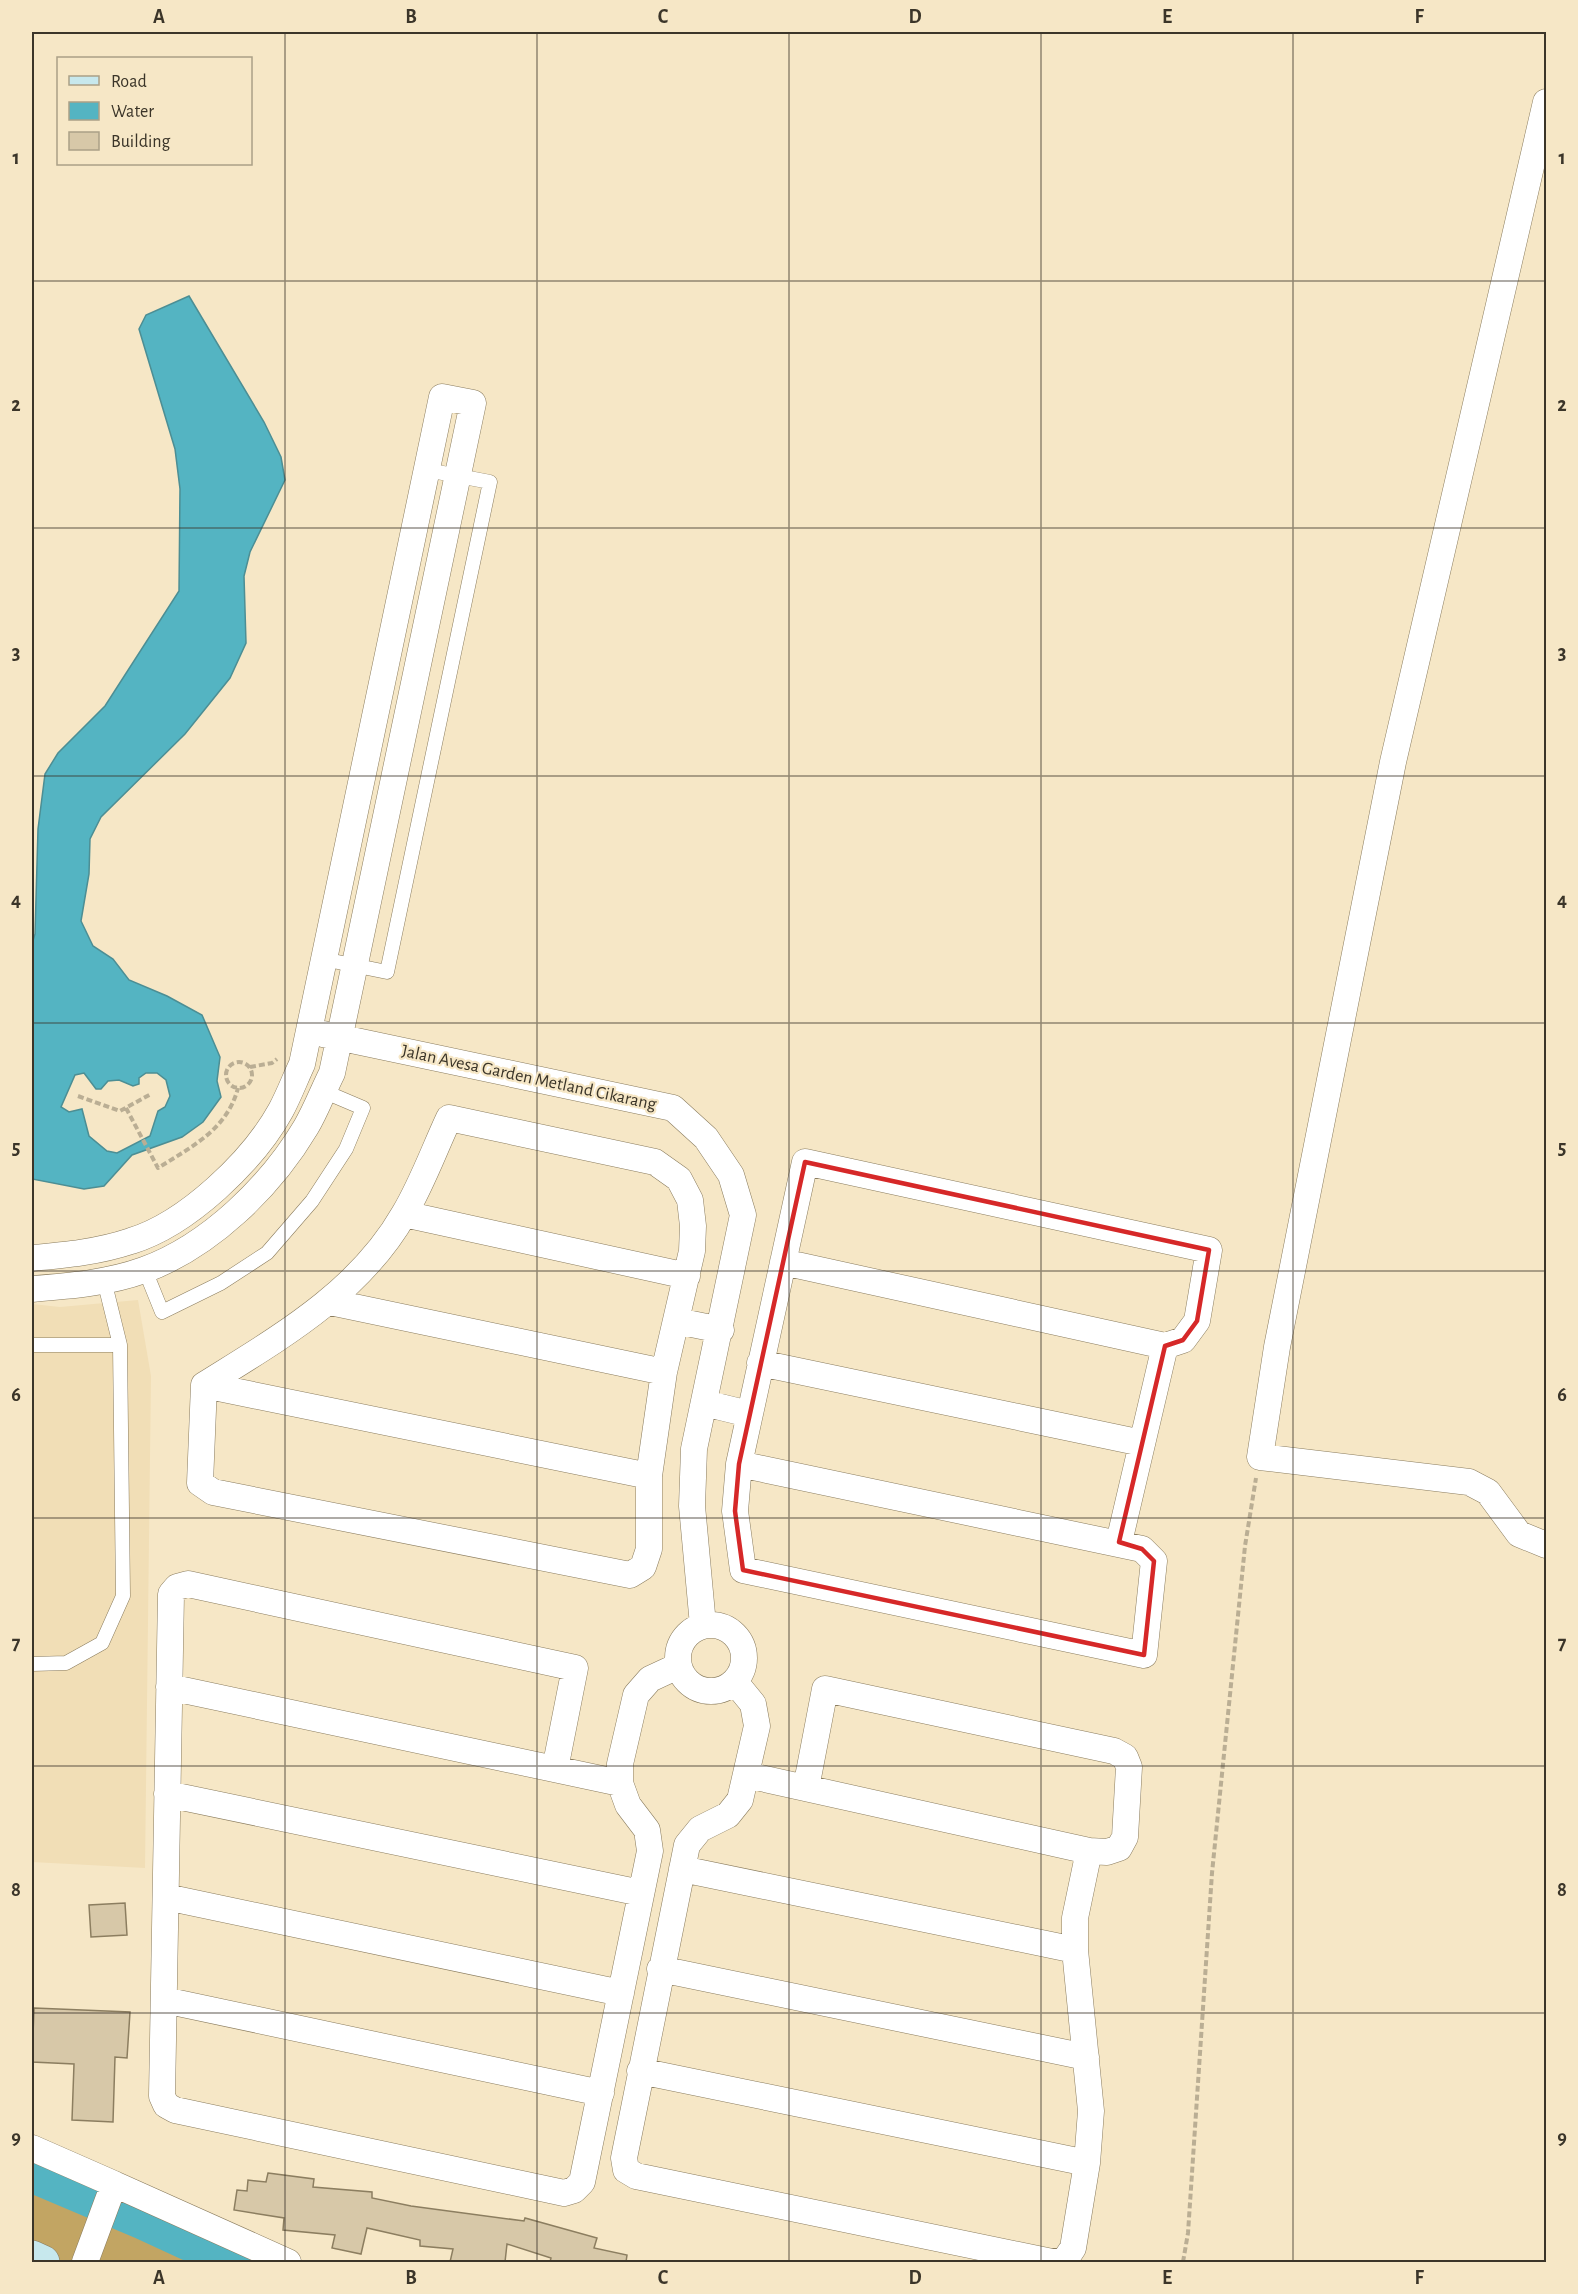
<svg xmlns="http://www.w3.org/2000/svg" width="1578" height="2294" viewBox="0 0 1578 2294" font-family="'Alegreya Sans',sans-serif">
<rect width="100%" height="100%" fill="#f6e7c6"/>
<path fill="#f1deb6" d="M 138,1300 L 151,1376 L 145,1868 L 32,1862 L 32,1304 L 60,1307 Z"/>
<path fill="#c2a563" d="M 32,2188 L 200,2262 L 32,2262 Z"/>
<path fill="#54b4c2" stroke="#4c8e94" stroke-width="1.5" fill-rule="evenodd" d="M 189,296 L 264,422 L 281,457 L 285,480 L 250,552 L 244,576 L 246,643 L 230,678 L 185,734 L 101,817 L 90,839 L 89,874 L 81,921 L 93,946 L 113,959 L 129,980 L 167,996 L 202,1015 L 220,1057 L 217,1081 L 221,1097 L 203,1122 L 182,1137 L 132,1155 L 104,1186 L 84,1189 L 32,1179 L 32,944 L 35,934 L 38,829 L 45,774 L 58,753 L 105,706 L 179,591 L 180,489 L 175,449 L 139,329 L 146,315 ZM 84,1073 L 96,1089 L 101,1089 L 108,1081 L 119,1080 L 133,1086 L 139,1084 L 139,1078 L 146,1073 L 157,1073 L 166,1080 L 170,1096 L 165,1107 L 158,1111 L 150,1136 L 117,1153 L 107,1151 L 89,1136 L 82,1109 L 69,1112 L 61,1107 L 75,1075 Z"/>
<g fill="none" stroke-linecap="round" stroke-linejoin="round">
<path stroke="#54b4c2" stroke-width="39" d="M 32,2173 L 143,2220 L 234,2262"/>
</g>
<path fill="#d7c8a8" stroke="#8c7e60" stroke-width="1.5" d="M 125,1903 L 127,1935 L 91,1937 L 89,1905 Z
M 34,2008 L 130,2012 L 127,2058 L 115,2057 L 113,2122 L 72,2120 L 74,2064 L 32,2062 Z
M 268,2173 L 314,2179 L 313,2187 L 372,2192 L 372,2198 L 411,2206 L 524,2221 L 525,2218 L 597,2238 L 594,2248 L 627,2255 L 626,2262 L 550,2262 L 551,2258 L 507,2244 L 505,2262 L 450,2262 L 453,2249 L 420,2246 L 420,2240 L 367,2228 L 361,2254 L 332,2248 L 335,2235 L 283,2230 L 284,2218 L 234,2210 L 237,2190 L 247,2191 L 248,2180 L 266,2182 Z"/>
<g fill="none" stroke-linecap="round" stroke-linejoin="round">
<g stroke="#8a7c5e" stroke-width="15">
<path id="lane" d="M 323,959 L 387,972 L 490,482 L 427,470
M 145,1270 L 162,1312 L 221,1283 L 267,1253 L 312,1201 L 346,1149 L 363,1108 L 323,1091
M 32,1345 L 120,1345
M 32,1664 L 66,1663 L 102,1643 L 123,1596 L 120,1345 L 104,1280"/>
</g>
<g stroke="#8a7c5e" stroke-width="27">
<path id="street" d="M 1546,102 L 1393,762 L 1277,1347 L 1260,1457 L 1469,1482 L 1488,1492 L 1519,1534 L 1546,1545
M 323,1034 L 673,1108 L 706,1138 L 731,1175 L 743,1215 L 694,1449 L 692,1506 L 703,1625
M 449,1118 L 655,1162 L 679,1179 L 690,1200 L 693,1226 L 692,1251 L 664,1372 L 649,1476 L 649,1549 L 643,1567 L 630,1575 L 213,1492 L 200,1483 L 204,1385 C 279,1338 359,1293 404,1214 C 422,1184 434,1150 449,1118 Z
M 404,1214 L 687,1276
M 32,1258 C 66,1255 98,1252 131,1241 C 187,1224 253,1161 281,1110 C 289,1095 295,1079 302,1064 L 442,397 L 473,403 L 332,1073 C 323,1091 316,1110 306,1127 C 271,1186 210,1246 144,1270 C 108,1283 70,1286 32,1289
M 783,1262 L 1165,1346
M 330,1302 L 664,1372
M 677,1321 L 721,1330
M 760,1363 L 1142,1443
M 204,1385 L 649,1476
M 704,1403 L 749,1414
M 739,1464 L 1142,1549 L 1154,1561 L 1144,1655 L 743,1570 L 735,1511 L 739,1464 L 805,1162 L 1209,1250 L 1197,1321 L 1183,1340 L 1165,1346 L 1119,1542
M678 1658a33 33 0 1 1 66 0a33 33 0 1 1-66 0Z
M 735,1682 L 753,1704 L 757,1726 L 740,1800 L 728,1815 L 700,1829 L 687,1845 L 624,2158 L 626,2170 L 636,2176 L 1052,2262
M 169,1687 L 620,1783
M 555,1769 L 575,1668 L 188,1584 L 177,1587 L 171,1594 L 162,2096 L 166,2105 L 175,2110 L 564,2193 L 574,2190 L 582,2182 L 650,1851 L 647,1830 L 628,1805 L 620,1783 L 620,1764 L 636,1695 L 650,1679 L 678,1666
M 747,1775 L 1089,1851
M 806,1788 L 825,1689 L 1114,1751 L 1125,1757 L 1129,1767 L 1125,1837 L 1119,1848 L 1107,1852 L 1089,1851 L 1075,1918 L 1075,1950 L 1091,2111 L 1087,2163 L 1073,2248 L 1065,2260 L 1052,2262
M 167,1794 L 641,1893
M 682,1869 L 1075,1950
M 166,1897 L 621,1993
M 660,1969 L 1086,2057
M 164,2000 L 601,2093
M 640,2071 L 1087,2163
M 32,2148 L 114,2184
M 85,2262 L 114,2184 L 288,2262"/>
</g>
<g stroke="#8a7c5e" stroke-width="34">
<path id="secondary" d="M 32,2257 L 43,2262"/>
</g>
<path stroke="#baae94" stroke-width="4" stroke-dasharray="6 3" stroke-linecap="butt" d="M226 1075a13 13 0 1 1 26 0a13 13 0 1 1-26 0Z
M 250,1067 L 272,1063 L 277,1059
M 78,1096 L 120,1111 L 151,1094
M 126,1108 L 158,1168 C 191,1147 227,1130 238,1088
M 1183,2262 L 1188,2233 L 1212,1873 L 1245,1546 L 1256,1478"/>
<use href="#lane" stroke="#fff" stroke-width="14"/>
<use href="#street" stroke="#fff" stroke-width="26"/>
<use href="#secondary" stroke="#c7e8ed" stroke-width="33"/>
</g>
<path fill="none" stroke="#d62828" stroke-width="4.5" stroke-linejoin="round" d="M 805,1162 L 1209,1250 L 1197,1321 L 1183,1340 L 1165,1346 L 1119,1542 L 1142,1549 L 1154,1561 L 1144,1655 L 743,1570 L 735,1511 L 739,1464 Z"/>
<path fill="none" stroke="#3b3529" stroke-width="1.5" stroke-opacity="0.55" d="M 285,32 L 285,2262M 537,32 L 537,2262M 789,32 L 789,2262M 1041,32 L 1041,2262M 1293,32 L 1293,2262M 32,281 L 1546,281M 32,528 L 1546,528M 32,776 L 1546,776M 32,1023 L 1546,1023M 32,1271 L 1546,1271M 32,1518 L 1546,1518M 32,1766 L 1546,1766M 32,2013 L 1546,2013"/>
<g text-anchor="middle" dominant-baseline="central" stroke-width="4.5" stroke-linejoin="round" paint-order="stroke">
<g font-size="18" fill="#3b3529" stroke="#f6e7c6">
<text transform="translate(529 1078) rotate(12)">Jalan Avesa Garden Metland Cikarang</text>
</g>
</g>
<rect width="1578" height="2294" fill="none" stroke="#f6e7c6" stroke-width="66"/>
<rect x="57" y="57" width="195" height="108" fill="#f6e7c6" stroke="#aba087" stroke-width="1.5"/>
<rect x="69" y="76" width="30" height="9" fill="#c7e8ed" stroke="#aba087" stroke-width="1.5"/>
<text x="111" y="87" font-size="18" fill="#3b3529">Road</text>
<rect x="69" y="102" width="30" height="18" fill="#54b4c2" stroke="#aba087" stroke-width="1.5"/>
<text x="111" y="117" font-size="18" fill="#3b3529">Water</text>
<rect x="69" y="132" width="30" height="18" fill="#d7c8a8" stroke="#aba087" stroke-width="1.5"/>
<text x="111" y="147" font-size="18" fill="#3b3529">Building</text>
<rect x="33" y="33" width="1512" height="2228" fill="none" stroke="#3b3529" stroke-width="2"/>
<g font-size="20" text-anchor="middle" font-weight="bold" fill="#3b3529">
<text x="159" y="23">A</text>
<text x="411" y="23">B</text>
<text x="663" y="23">C</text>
<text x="915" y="23">D</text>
<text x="1167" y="23">E</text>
<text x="1419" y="23">F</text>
<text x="16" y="164">1</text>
<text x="1562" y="164">1</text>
<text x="16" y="411">2</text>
<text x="1562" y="411">2</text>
<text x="16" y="659">3</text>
<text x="1562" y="659">3</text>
<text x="16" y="906">4</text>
<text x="1562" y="906">4</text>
<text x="16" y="1154">5</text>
<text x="1562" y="1154">5</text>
<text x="16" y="1401">6</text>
<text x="1562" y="1401">6</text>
<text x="16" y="1649">7</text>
<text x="1562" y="1649">7</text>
<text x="16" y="1896">8</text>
<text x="1562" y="1896">8</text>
<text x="16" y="2144">9</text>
<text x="1562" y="2144">9</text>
<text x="159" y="2284">A</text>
<text x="411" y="2284">B</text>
<text x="663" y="2284">C</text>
<text x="915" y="2284">D</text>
<text x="1167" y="2284">E</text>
<text x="1419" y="2284">F</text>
</g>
</svg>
